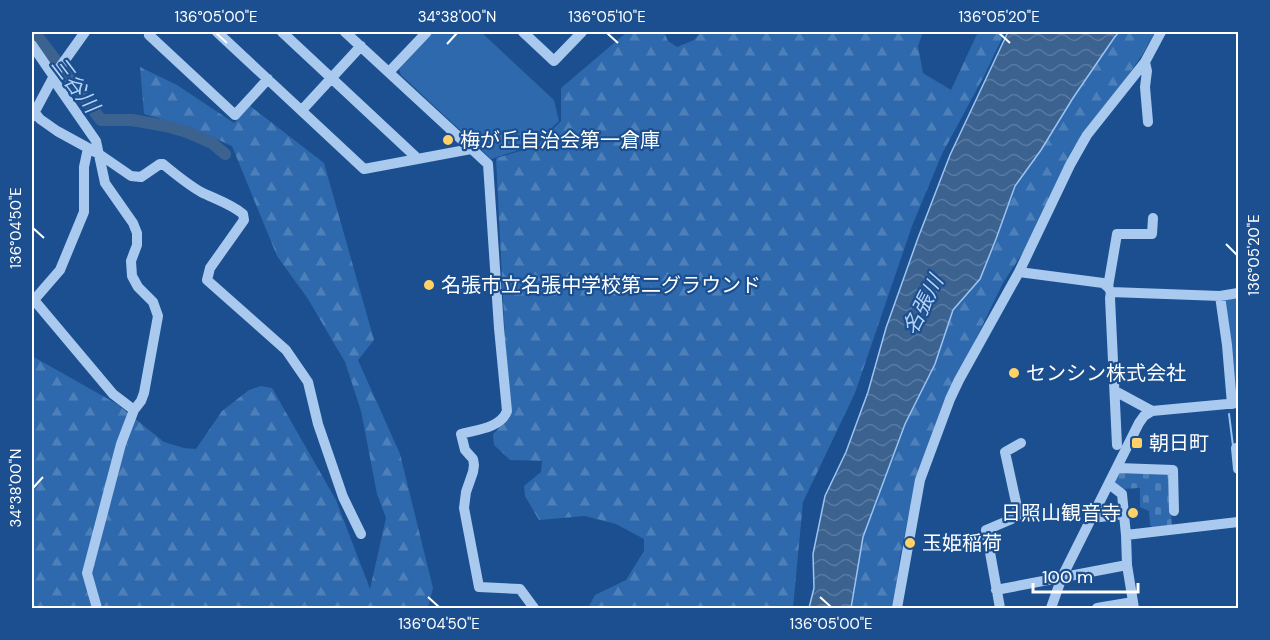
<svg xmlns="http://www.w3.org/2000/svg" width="1270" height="640" viewBox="0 0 1270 640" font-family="'DM Sans','Noto Sans JP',sans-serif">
<defs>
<pattern id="forest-firs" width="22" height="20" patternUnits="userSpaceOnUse" patternTransform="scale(1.5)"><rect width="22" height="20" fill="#2e69ad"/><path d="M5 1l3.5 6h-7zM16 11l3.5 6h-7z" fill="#4d80b9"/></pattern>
<pattern id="cemetery-stones" width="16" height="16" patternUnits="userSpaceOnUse" patternTransform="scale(1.5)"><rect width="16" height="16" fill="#2e69ad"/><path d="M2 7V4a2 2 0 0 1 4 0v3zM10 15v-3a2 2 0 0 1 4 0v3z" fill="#4d80b9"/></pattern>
<pattern id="water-waves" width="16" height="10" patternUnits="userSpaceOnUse" patternTransform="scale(1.5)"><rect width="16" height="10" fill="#3c6290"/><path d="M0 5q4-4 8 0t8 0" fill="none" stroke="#597aa1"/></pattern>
</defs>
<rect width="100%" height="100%" fill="#1b4f8f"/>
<path fill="url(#forest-firs)" d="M 627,32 L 664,32 L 668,41 L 677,47 L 694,40 L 701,32 L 923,32 L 918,46 L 923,73 L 951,90 L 978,32 L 1005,32 L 984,76 L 942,154 L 912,226 L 855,393 L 803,502 L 793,608 L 588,608 L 595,595 L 626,580 L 644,551 L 644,539 L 616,524 L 585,516 L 539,520 L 525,496 L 524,486 L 541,472 L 542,461 L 510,460 L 494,445 L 493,434 L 509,418 L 496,158 L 535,147 L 561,121 L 561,88 Z
M 1119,32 L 1155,32 L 1140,58 L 1116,93 L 1034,235 L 1003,283 L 964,363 L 943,402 L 930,440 L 908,518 L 900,557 L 893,608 L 851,608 L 863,537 L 905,424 L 935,364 L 953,309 L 980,279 L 996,239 L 1015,186 L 1041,150 L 1073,98 L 1114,38 Z
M 140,67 L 177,85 L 234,123 L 250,106 L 324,163 L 374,340 L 358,360 L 400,454 L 433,588 L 428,608 L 32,608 L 32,356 L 117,404 L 164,442 L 184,448 L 196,449 L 222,411 L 249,390 L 261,386 L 272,388 L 336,500 L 370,589 L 386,518 L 377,494 L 361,411 L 345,362 L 308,299 L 277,256 L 232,146 L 192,128 L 144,114 Z"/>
<path fill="url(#cemetery-stones)" d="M 1119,470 L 1169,473 L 1172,528 L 1154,529 L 1150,525 L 1149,511 L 1140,507 L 1140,488 L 1122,489 L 1112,482 Z"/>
<path fill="#2e69ad" d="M 434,32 L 481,32 L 554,100 L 559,121 L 534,145 L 491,159 L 401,75 L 399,69 Z
M 1238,298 L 1238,394 L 1233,394 L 1223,299 Z"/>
<path fill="url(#water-waves)" stroke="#9cc4f0" stroke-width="1.5" d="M 1008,32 L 1119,32 L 1114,38 L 1073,98 L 1041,150 L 1015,186 L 996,239 L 980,279 L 953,310 L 935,364 L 905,424 L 863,537 L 851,608 L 809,608 L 814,588 L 813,554 L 825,496 L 846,452 L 868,392 L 886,328 L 918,238 L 950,155 Z"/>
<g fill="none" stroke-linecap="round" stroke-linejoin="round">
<path stroke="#9cc4f0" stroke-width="2" d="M 1229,414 L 1233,446"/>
<path stroke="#3c6290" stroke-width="12" d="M 34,32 L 101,120 L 132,120 L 166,126 L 187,132 L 212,143 L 225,154"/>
<path stroke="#a9c9ee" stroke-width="10" d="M 151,32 L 149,35 L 235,115 L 268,79
M 217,32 L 364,169 L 471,149
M 282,32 L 418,159
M 345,32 L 488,164 L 499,328 L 507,411 C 501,428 476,430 461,434 L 465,450 L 473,459 L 474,465 L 473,472 L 466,492 L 464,508 L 479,587 L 520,589 L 534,608
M 523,32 L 554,61 L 582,32
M 32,45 L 54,77
M 1145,62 L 1147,71 L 1145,87 L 1148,122
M 389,72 L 427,32
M 53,79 L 96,141 L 105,183 L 133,223 L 137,233 L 137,245 L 131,261 L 132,276 L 138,287 L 153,302 L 158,316 L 144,393 L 141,401 L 134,410 L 121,444 L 87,573 L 97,608
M 32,109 L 40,119 L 57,131 L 99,154 L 131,176 L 141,177 L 160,164 L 163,164 C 175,174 187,184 201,192 C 215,199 231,204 243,214 L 244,220 L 210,268 L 207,280 L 286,350 L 308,382 L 318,424 L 343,497 L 361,534
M 302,110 L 361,46
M 32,117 L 55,74 L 85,32
M 1019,272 L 1103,283 L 1108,287 L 1111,292 L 1110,298 L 1117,445
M 1108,287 L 1117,234 L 1152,234 L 1153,218
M 1111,292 L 1220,296 L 1238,293
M 1220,296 L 1227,345 L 1232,404
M 32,300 L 34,300 L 113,394 L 134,410
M 34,300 L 60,270 L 84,212 L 84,167 L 88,148
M 1115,391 L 1152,411 L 1238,403
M 1238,448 L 1236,448 L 1238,469
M 1118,468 L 1173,470 L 1174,511
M 1109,484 L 1122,494 L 1126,535 L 1127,565 L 1134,608
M 1092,518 L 1124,514
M 1126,535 L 1238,522
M 996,590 L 1127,565
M 897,608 L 920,480 L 950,399 L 959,380 L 1019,272 L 1070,165 L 1087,135 L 1145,62 L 1161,32
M 1000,608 L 986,530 L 1019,516 L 1005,452 L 1021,443
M 1051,608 L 1062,577 L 1139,423 L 1144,416 L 1152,411
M 1097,608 L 1133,602"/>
</g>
<path fill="none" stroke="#fff" stroke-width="2" d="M 216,33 L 227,43M 607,33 L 618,43M 999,33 L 1010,43M 447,44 L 457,33M 33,228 L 44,238M 1226,244 L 1237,255M 33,488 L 43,477M 428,597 L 439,607M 820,597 L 831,607"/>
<g fill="#ffd166" stroke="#1b4f8f" stroke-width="2">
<circle cx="448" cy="140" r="6"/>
<circle cx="429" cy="285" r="6"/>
<circle cx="1014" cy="373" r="6"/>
<rect x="1131" y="437" width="12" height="12" rx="3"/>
<circle cx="1133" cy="513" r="6"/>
<circle cx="910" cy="543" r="6"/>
</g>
<g text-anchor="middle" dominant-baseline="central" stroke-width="4.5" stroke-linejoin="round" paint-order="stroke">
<g font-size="20" fill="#fff" stroke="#1b4f8f" text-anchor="start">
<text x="460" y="140">梅が丘自治会第一倉庫</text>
<text x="441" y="285">名張市立名張中学校第二グラウンド</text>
<text x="1026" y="373">センシン株式会社</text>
<text x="1149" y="443">朝日町</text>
<text x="1121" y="513" text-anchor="end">日照山観音寺</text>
<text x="922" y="543">玉姫稲荷</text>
</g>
<g font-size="21" font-style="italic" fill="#b5d3f5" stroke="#1b4f8f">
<text transform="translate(75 85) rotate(53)">三谷川</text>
<text transform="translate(923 305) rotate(-63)">名張川</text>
</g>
</g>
<rect width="1270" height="640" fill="none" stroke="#1b4f8f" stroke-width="66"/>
<path d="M1033 583v9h105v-9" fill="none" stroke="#ffffff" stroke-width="3"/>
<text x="1042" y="583" font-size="18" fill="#ffffff" stroke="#1b4f8f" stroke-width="4.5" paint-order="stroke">100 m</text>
<rect x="33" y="33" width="1204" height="574" fill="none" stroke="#fff" stroke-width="2"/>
<g font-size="15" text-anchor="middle" fill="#fff">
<text x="216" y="22">136°05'00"E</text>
<text x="457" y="22">34°38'00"N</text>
<text x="607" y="22">136°05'10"E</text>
<text x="999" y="22">136°05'20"E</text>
<text transform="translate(16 228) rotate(-90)" y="5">136°04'50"E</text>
<text transform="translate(1254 255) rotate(-90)" y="5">136°05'20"E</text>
<text transform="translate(16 488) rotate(-90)" y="5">34°38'00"N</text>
<text x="439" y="629">136°04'50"E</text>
<text x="831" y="629">136°05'00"E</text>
</g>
</svg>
